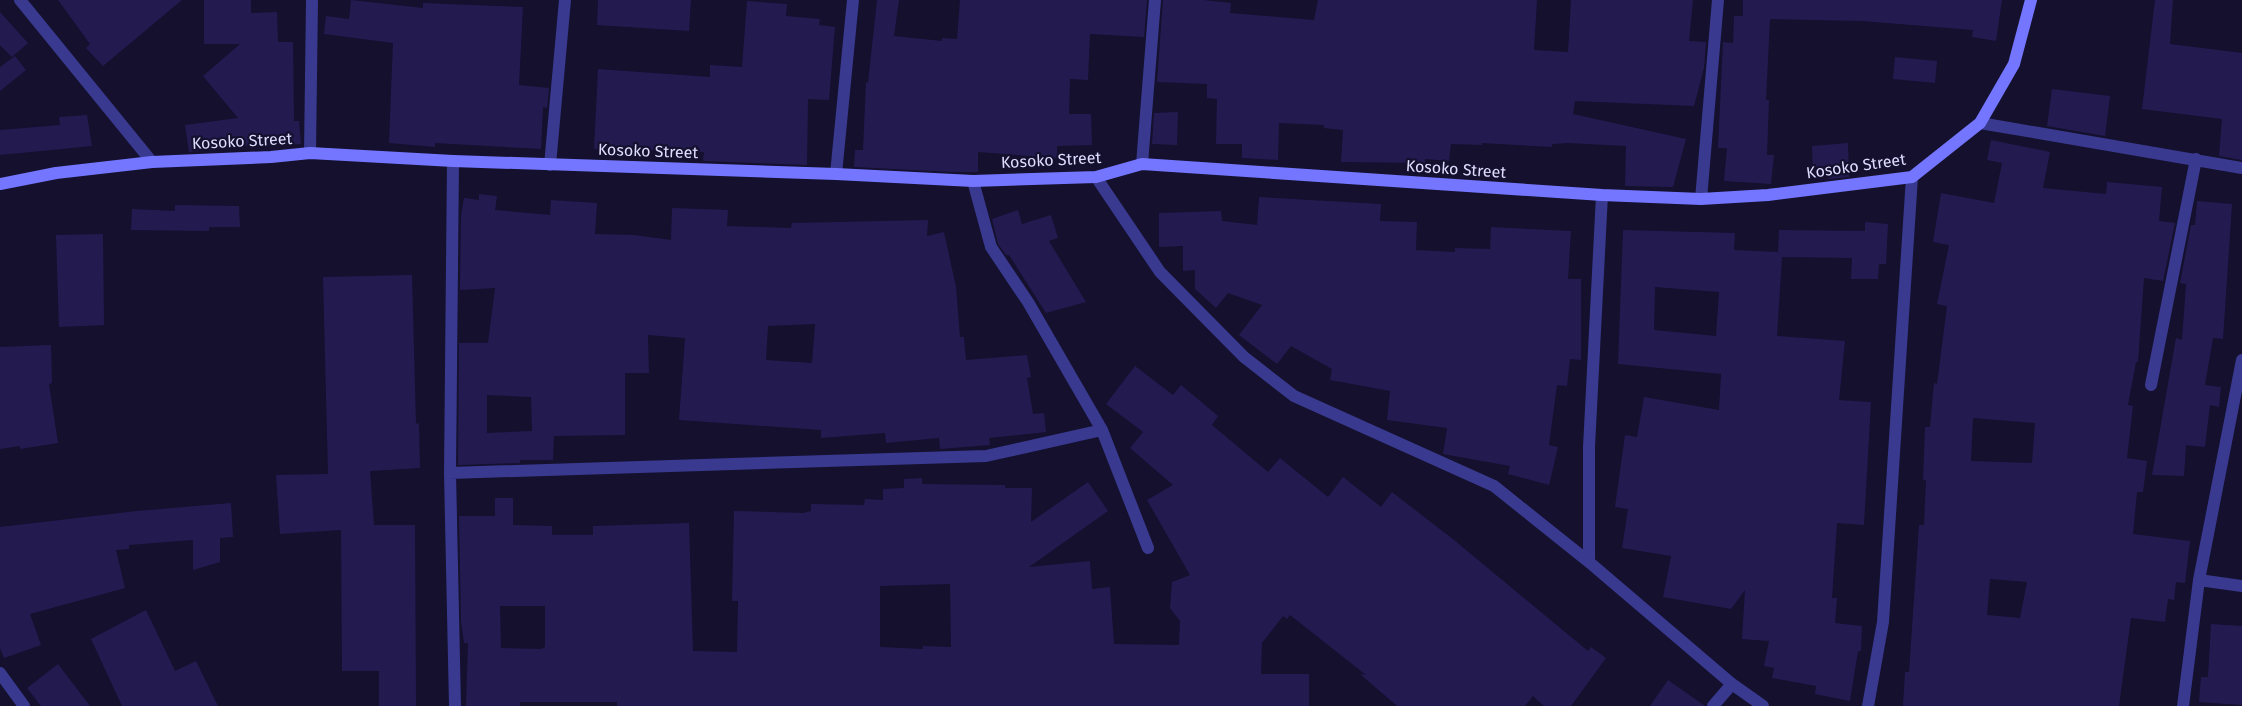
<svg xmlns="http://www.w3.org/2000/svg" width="2242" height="706" viewBox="0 0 2242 706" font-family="'Fira Sans',sans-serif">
<rect width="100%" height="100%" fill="#14102e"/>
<path fill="#231b50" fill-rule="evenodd" d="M 58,0 L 182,0 L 103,66 L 86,48 L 90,44 Z
M 204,0 L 251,0 L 251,13 L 277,12 L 278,42 L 293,42 L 294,121 L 299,121 L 301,144 L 264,146 L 263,144 L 189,152 L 185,125 L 238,118 L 203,76 L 240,44 L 204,44 Z
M 351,0 L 423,8 L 423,3 L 523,7 L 519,85 L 549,88 L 547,108 L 543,107 L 541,149 L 435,143 L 435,147 L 389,143 L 393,43 L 324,34 L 326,16 L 349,19 Z
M 598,0 L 691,0 L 689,31 L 597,25 Z
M 877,0 L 899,0 L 894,36 L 942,41 L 942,38 L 957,39 L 960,0 L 1147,0 L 1144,37 L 1090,34 L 1088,80 L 1070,79 L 1069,114 L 1091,114 L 1092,145 L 1057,146 L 1057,158 L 978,152 L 978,172 L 952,172 L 854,167 L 855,150 L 863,150 L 866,82 L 868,83 Z
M 1163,0 L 1203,0 L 1231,3 L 1230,13 L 1314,20 L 1318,0 L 1537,0 L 1534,50 L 1568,52 L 1571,0 L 1693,0 L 1689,41 L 1706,42 L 1704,68 L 1694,106 L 1575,101 L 1573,114 L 1686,139 L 1673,187 L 1625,186 L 1626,146 L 1569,143 L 1552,144 L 1552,147 L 1482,143 L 1482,145 L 1451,144 L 1449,161 L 1425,159 L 1425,163 L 1341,162 L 1343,130 L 1324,128 L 1324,125 L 1279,123 L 1278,160 L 1242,158 L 1242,144 L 1216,144 L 1217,99 L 1207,98 L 1207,84 L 1157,82 Z
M 1743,0 L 2002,0 L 1996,41 L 1972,37 L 1973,30 L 1862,21 L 1770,19 L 1766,100 L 1769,100 L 1767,155 L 1774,155 L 1771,184 L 1724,181 L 1727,148 L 1718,148 L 1723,42 L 1733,43 L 1734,16 L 1743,16 Z
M 2155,0 L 2173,0 L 2170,44 L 2242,53 L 2242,160 L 2219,156 L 2222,119 L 2142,109 Z
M 747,1 L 787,4 L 786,16 L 820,19 L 819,25 L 835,27 L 829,100 L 808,99 L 807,165 L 703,161 L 704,152 L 594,149 L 598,69 L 710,77 L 710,65 L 742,67 Z
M 0,12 L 28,43 L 12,57 L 0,45 Z
M 15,56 L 26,70 L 0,91 L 0,67 Z
M 1895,57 L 1937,61 L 1935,83 L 1893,79 Z
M 2052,89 L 2110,96 L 2105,136 L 2047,126 Z
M 1178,112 L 1177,145 L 1152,144 L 1154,113 Z
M 87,115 L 92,146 L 0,155 L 0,130 L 60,125 L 59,117 Z
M 1991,140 L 2050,152 L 2043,188 L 2106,194 L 2107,182 L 2162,187 L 2159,221 L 2175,223 L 2163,281 L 2144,278 L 2138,362 L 2136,362 L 2128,405 L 2133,406 L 2127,458 L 2147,461 L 2143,492 L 2137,492 L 2133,534 L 2190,541 L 2185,583 L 2176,582 L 2174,600 L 2168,599 L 2165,622 L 2131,618 L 2119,706 L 1903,706 L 1905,672 L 1909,672 L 1919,525 L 1924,525 L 1926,480 L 1923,480 L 1925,427 L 1930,427 L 1934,383 L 1937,384 L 1947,306 L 1937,304 L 1949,245 L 1933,242 L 1941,193 L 1994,203 L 2002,163 L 1987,160 ZM 1973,418 L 2035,423 L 2032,463 L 1971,461 ZM 1990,579 L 2027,582 L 2020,618 L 1987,615 Z
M 1848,143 L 1849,177 L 1829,179 L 1829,175 L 1813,175 L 1812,146 Z
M 479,194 L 497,196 L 495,210 L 550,215 L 551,200 L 597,203 L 595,234 L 634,235 L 671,240 L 672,208 L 728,210 L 727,226 L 791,228 L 792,223 L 928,220 L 927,236 L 944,232 L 956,287 L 960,337 L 964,337 L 966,360 L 1027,355 L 1031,377 L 1027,378 L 1033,414 L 1044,413 L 1046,432 L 989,438 L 990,445 L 940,449 L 939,438 L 886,443 L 885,433 L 821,438 L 821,430 L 679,420 L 685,338 L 648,335 L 649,373 L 625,373 L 625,435 L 554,436 L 553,460 L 520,460 L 520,463 L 458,465 L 459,343 L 488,343 L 495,288 L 460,290 L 461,215 L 464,198 L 479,200 ZM 815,324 L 812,363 L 766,360 L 768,326 ZM 487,395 L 531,397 L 532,431 L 487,433 Z
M 1259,197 L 1381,204 L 1380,221 L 1417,222 L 1416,250 L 1455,252 L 1455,248 L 1490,249 L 1491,227 L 1571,231 L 1568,279 L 1581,279 L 1581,360 L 1570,359 L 1567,386 L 1557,385 L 1549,445 L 1558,447 L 1549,485 L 1508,474 L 1510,466 L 1443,454 L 1447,428 L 1387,420 L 1390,391 L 1330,380 L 1332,369 L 1291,346 L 1277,364 L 1239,335 L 1262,305 L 1228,293 L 1216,308 L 1195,289 L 1195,270 L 1183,271 L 1183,246 L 1159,247 L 1159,213 L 1221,211 L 1222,221 L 1257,225 Z
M 2197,201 L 2232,204 L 2223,339 L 2213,338 L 2205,385 L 2221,387 L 2219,407 L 2210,405 L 2205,447 L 2186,445 L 2184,476 L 2152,475 L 2176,338 L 2182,340 L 2186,284 L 2180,283 L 2191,225 L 2195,225 Z
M 175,205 L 239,206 L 240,227 L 209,227 L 209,231 L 131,230 L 132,209 L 175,211 Z
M 1018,210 L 1022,224 L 1051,215 L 1058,238 L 1049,241 L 1086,302 L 1046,313 L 1009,255 L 1006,255 L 998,244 L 992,219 Z
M 1865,222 L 1888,224 L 1886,264 L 1879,264 L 1878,279 L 1851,279 L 1852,258 L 1782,257 L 1777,336 L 1845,341 L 1839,400 L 1871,402 L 1864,525 L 1837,523 L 1832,598 L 1837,598 L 1835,623 L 1862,626 L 1861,651 L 1858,651 L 1850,701 L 1815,694 L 1816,686 L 1772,678 L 1774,668 L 1764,666 L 1769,641 L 1742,639 L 1745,590 L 1731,609 L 1663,597 L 1671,556 L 1622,548 L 1628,509 L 1615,507 L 1625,435 L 1637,437 L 1644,397 L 1719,410 L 1721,374 L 1618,364 L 1621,282 L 1623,230 L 1735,233 L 1734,250 L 1778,252 L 1779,230 L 1865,231 ZM 1655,287 L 1719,292 L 1716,336 L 1654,330 Z
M 103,234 L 104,325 L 59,327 L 56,235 Z
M 412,275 L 416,424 L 419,423 L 420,468 L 370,471 L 374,525 L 415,525 L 416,706 L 379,706 L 379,671 L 342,671 L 341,530 L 280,534 L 276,475 L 328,474 L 323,277 Z
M 51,345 L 52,383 L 49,384 L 58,443 L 20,449 L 20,446 L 0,449 L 0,347 Z
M 1135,366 L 1173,395 L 1181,385 L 1218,416 L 1212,425 L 1268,472 L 1280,458 L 1328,497 L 1343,477 L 1381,507 L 1392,492 L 1454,540 L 1588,651 L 1591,647 L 1606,658 L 1571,706 L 1544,706 L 1533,696 L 1525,706 L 1397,706 L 1360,674 L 1366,675 L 1290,615 L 1287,619 L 1283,616 L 1262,643 L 1261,674 L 1309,674 L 1309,706 L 617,706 L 617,702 L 520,702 L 520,706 L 466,706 L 468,643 L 464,643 L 461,621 L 459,516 L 495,516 L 495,498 L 513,498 L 513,525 L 552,526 L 552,535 L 593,535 L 593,526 L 689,523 L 693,651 L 737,652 L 738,601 L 732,601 L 734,511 L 803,513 L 811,511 L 811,504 L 864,505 L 865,499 L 883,500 L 883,489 L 904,488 L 904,479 L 922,478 L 922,484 L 1005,485 L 1005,488 L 1032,488 L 1031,522 L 1088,482 L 1108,511 L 1029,567 L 1090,561 L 1092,589 L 1110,587 L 1114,644 L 1179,645 L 1180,621 L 1170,608 L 1172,582 L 1190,575 L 1147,500 L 1173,485 L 1130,448 L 1143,432 L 1106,404 ZM 950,584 L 951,647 L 923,646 L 923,649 L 880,647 L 880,586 ZM 500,606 L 545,606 L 545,647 L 541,649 L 501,648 Z
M 231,503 L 233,537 L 220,538 L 220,562 L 193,570 L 193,540 L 129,545 L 129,549 L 116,550 L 125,588 L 30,614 L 41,645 L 4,658 L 0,648 L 0,527 L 137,511 Z
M 146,610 L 175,671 L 196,661 L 218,706 L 122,706 L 91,639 Z
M 2211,624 L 2242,626 L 2242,705 L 2199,702 L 2201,677 L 2208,677 Z
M 58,664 L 90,706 L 41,706 L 27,688 Z
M 1668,680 L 1705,706 L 1650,706 Z"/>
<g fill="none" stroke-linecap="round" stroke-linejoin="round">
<path stroke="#39398f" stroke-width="12" d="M 20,0 L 152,162
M 1980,123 L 2242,168
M 310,153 L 312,0
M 453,161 L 450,473 L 455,706
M 1142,164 L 1155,0
M 550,165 L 565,0
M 836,174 L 853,0
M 1096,177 L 1160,272 L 1244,357 L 1294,396 L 1494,486 L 1589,562 L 1732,684 L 1763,706
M 973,181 L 991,247 L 1028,302 L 1102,430 L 1148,548
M 1701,199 L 1718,0
M 2151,385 L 2196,159
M 450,473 L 986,456 L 1102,430
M 1589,562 L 1589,447 L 1602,195
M 2199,580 L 2242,586
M 0,673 L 24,706
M 1713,706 L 1732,684
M 1868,706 L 1883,622 L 1912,177
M 2183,706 L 2199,580 L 2242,360"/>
<path stroke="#7476ff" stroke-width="12" d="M 0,184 L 56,173 L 152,162 L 271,157 L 310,153 L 453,161 L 836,174 L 973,181 L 1096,177 L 1142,164 L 1602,195 L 1701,199 L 1768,195 L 1912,177 L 1980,123 L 2014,64 L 2031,0"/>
</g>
<g text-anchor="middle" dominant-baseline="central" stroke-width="4.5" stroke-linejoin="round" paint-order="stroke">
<g font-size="16" fill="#dfddff" stroke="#14102e">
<text transform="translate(242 141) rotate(-3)">Kosoko Street</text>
<text transform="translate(648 151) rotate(2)">Kosoko Street</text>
<text transform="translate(1051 160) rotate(-3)">Kosoko Street</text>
<text transform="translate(1856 166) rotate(-8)">Kosoko Street</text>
<text transform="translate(1456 169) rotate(4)">Kosoko Street</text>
</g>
</g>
</svg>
